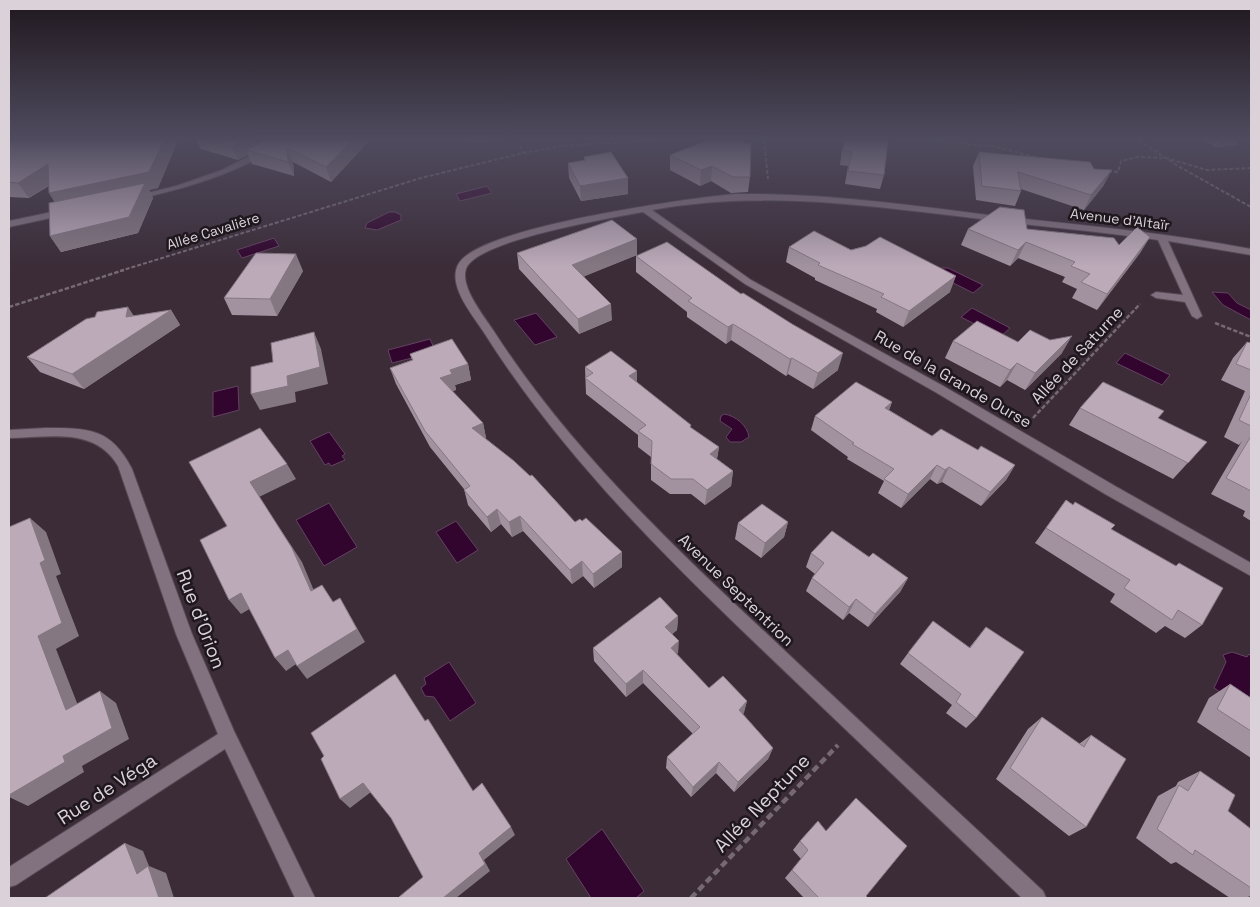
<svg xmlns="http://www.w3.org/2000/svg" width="1260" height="907" viewBox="0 0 1260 907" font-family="'Space Grotesk',sans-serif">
<rect width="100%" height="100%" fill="#3b2c38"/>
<path fill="#31052e" stroke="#644261" d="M 487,186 L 492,193 L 460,201 L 456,194 Z
M 389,212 L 395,212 L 401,215 L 401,220 L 377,230 L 365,228 L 367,223 Z
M 274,238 L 279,246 L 242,258 L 237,250 Z
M 939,268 L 948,268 L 983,285 L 973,293 L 938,275 Z
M 1212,292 L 1228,293 L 1237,303 L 1251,310 L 1251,320 L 1223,305 Z
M 972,308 L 1010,328 L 1000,337 L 961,317 Z
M 536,313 L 557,337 L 535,345 L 514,320 Z
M 430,339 L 436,352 L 392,363 L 388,350 Z
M 1125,353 L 1170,375 L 1162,385 L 1116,363 Z
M 238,386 L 239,410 L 213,417 L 213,392 Z
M 724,414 C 736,416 747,425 749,437 L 741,442 L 730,442 L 726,437 L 732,429 L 720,421 L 721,416 Z
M 329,432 L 345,454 L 342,456 L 345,460 L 331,466 L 329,463 L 325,465 L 310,441 Z
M 329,503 L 357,547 L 324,566 L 296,520 Z
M 456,521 L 478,550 L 457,563 L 436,532 Z
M 1232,652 L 1247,657 L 1249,654 L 1251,656 L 1250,711 L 1214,688 L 1226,662 L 1223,655 Z
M 449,662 L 476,703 L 450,721 L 434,697 L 425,696 L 421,688 L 426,684 L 424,678 Z
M 602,829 L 644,891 L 636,898 L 591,898 L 566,859 Z"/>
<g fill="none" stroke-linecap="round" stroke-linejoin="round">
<g stroke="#554954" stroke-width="2">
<path id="street" d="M 281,140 L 289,140 C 281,148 269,153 259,158 C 218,179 179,190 134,200 L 130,197 L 176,186 L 222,170 Z
M 735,194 C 823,193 909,205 996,216 C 1081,225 1167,233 1251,249 L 1251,255 L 1168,241 L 1202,316 L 1197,319 L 1192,316 L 1185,302 L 1156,298 L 1151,295 L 1156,292 L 1183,295 L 1158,240 C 1097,231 1035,226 973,218 C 863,205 763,190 652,210 L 751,280 L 945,387 L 1115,486 L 1251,563 L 1251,576 L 1105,494 L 937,393 L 745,284 L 643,212 C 611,218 476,240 466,269 C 460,286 483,315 493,330 C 567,445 666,540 766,633 C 858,720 951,805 1043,891 L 1046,898 L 1022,898 C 932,811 841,726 751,639 C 652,544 556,447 483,331 C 472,314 446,284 459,263 C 481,227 689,198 735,194 Z
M 66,209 L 70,212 L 69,214 L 9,227 L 9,221 Z
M 46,428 C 89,428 111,428 132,469 L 192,634 L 234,731 L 315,898 L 295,898 L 225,749 L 16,885 L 9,887 L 9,867 L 218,734 L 176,634 L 118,466 C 95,426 47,438 9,438 L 9,430 Z"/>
</g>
<path stroke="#756973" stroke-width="2" stroke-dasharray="4 2" stroke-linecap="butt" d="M 521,140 L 519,143 L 523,153
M 764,140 L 768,179
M 925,140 L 996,147 L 1035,157
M 1139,140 L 1178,166 L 1251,207
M 1108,171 L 1118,172 L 1121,161 L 1138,157 L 1166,158 L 1207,170 L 1251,168
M 120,271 L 421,178 L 523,153 L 563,146 L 660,140"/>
<path stroke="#756973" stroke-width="2.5" stroke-dasharray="4.5 2" stroke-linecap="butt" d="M 9,307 L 124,270
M 1215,323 L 1251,337
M 1033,418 L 1140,304"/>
<path stroke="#756973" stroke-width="4.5" stroke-dasharray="7 4" stroke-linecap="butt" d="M 691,898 L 838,745"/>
<use href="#street" fill="#82717f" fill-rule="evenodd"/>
</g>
<path fill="#a2929f" d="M 13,140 L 178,140 L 158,188 L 149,190 L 153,198 L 138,233 L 61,252 L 50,236 L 55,202 L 49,193 L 49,186 L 29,198 L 9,197 L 9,145 Z
M 196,140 L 370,140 L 331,182 L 293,162 L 294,176 L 252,164 L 248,155 L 238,160 L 201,149 Z
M 462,140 L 486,140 L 484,142 Z
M 843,140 L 888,140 L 884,175 L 880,189 L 845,184 L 848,166 L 840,165 Z
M 1203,140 L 1239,140 L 1236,145 L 1216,147 Z
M 745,143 L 750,177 L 748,192 L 731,193 L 711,181 L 700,186 L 670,170 L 670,155 Z
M 979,152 L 1094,169 L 1104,185 L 1084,210 L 1021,189 L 1021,191 L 1015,206 L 976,200 L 973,166 Z
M 584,157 L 628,194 L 581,201 L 569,178 L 568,163 L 584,160 Z
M 968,229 L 1027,229 L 1119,245 L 1150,237 L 1140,253 L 1097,310 L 1072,298 L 1077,289 L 1062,282 L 1065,277 L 1018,258 L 1010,266 L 961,245 Z
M 789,247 L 851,250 L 950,292 L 903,327 L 876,312 L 877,309 L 815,280 L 815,278 L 786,262 Z
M 517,253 L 637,255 L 584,276 L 612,320 L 579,334 L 519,269 Z
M 636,256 L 838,370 L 813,389 L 788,374 L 786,376 L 731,340 L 726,344 L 687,317 L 687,312 L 636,272 Z
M 303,271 L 277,316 L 232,315 L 224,298 Z
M 171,310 L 180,325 L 84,389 L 40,372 L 27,357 L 134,316 Z
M 1050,340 L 1062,353 L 1025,390 L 1007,380 L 1000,387 L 945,358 L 953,341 L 1018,342 Z
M 1247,342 L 1251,343 L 1251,521 L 1243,516 L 1245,511 L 1211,494 L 1242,441 L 1239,445 L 1224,437 L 1245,391 L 1221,380 L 1233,358 Z
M 410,354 L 468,364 L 471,380 L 455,385 L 456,390 L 452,391 L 483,423 L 486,438 L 485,439 L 622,567 L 594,588 L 583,576 L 572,584 L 523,531 L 512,537 L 501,524 L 491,532 L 468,505 L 464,489 L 430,447 L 396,384 L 390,368 L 412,360 Z
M 585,367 L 637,382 L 691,428 L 719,447 L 717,459 L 733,471 L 731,486 L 705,505 L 691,494 L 670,494 L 651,480 L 651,457 L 638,447 L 638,435 L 586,394 Z
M 892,402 L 889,410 L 932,436 L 978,450 L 1015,465 L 1006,480 L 981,506 L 942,482 L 937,484 L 930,479 L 901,508 L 878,493 L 884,481 L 847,459 L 848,457 L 811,430 L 815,416 Z
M 1080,408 L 1158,418 L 1207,442 L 1173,479 L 1069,425 Z
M 1066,500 L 1111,529 L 1202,625 L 1185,638 L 1165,626 L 1156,633 L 1110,602 L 1115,594 L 1035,543 Z
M 788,522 L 784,537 L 761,558 L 735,539 L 738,523 Z
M 811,553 L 869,557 L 908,578 L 900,592 L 868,627 L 849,613 L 843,620 L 806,591 L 812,578 L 815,574 L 806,567 Z
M 678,616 L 677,630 L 672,634 L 677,655 L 709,688 L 747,701 L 743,714 L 773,748 L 768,759 L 734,792 L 716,773 L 691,797 L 666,768 L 667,757 L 693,734 L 643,683 L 626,697 L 594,661 L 593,648 Z
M 986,627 L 976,718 L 966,728 L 946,713 L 952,705 L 900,664 L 908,653 L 969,648 Z
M 1230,684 L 1251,698 L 1251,758 L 1197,722 L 1209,698 Z
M 1042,717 L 1079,744 L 1091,735 L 1086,827 L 1069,836 L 996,779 L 1028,729 Z
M 1200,771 L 1228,811 L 1251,829 L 1251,896 L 1244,898 L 1230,898 L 1176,862 L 1171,864 L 1136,838 L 1158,796 L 1176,786 L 1178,782 Z
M 800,841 L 866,896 L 868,898 L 804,898 L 785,878 L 801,859 L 793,850 Z"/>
<path fill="#847782" d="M 164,140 L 178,140 L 158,188 L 149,190 L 153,198 L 138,233 L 61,252 L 50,236 L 59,209 L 49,193 Z
M 243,140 L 277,140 L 246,150 L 248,155 L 238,160 L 231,146 Z
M 353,140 L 370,140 L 331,182 L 326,167 Z
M 1221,140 L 1239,140 L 1236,145 L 1216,147 Z
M 287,148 L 293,162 L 294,176 L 288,162 Z
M 48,164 L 58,179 L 29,198 L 18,183 Z
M 712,166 L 711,181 L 700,186 L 701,170 Z
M 1112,170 L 1104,185 L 1084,210 L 1091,195 Z
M 628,178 L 628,194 L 581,201 L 580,186 Z
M 1150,237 L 1140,253 L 1097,310 L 1107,294 Z
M 637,239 L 637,255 L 573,281 L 572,265 Z
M 1026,242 L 1018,258 L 1010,266 L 1018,250 Z
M 296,254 L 303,271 L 277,316 L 270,299 Z
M 956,276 L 950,292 L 903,327 L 909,311 Z
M 611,304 L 612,320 L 579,334 L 578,319 Z
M 128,307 L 138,322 L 126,317 Z
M 171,310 L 180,325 L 84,389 L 72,374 Z
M 733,324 L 731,340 L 726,344 L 728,327 Z
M 314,332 L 321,349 L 328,384 L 295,392 L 296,402 L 260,410 L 251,394 Z
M 1072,336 L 1062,353 L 1025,390 L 1035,373 Z
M 843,353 L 838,370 L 813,389 L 818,373 Z
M 792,358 L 788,374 L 786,376 L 790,359 Z
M 1017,363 L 1007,380 L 1000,387 L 1010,370 Z
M 468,364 L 471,380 L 455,385 L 456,390 L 444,394 L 440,378 L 450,370 Z
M 637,371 L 637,386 L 629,376 Z
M 892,402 L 886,417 L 885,408 Z
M 483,423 L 486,438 L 476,444 L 472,428 Z
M 719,447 L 716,463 L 710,454 Z
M 287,464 L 296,479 L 259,497 L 302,562 L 320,605 L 311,591 L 250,482 Z
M 937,465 L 930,479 L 901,508 L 908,494 Z
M 1015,465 L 1006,480 L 981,506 L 990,492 Z
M 949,467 L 942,482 L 937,484 L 945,470 Z
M 733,471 L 731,486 L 705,505 L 707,490 Z
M 497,509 L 501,524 L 491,532 L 487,517 Z
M 520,516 L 523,531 L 512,537 L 509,522 Z
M 30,518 L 46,532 L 61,574 L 56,576 L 79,636 L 56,649 L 84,721 L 66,710 L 38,636 L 40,563 Z
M 788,522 L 784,537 L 761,558 L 765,543 Z
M 622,552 L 622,567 L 594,588 L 593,574 Z
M 582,561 L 583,576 L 572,584 L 570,570 Z
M 908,578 L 900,592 L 868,627 L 875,614 Z
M 241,593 L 253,607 L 241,614 L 229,600 Z
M 340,598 L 365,642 L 307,679 L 297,666 Z
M 856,599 L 849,613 L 843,620 L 849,607 Z
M 678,616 L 677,630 L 664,641 L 665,627 Z
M 679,641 L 678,654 L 671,648 Z
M 288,650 L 299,662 L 286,671 L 275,658 Z
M 643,670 L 643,683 L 626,697 L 626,684 Z
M 100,691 L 116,703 L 129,739 L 82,766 L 84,772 L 28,806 L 9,797 L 9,795 L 63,756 Z
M 747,701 L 744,713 L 735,722 L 739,710 Z
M 773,748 L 768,759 L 734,792 L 738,782 Z
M 719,762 L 716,773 L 691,797 L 693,787 Z
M 363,783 L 371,792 L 350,808 L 340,799 Z
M 511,827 L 515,835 L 484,860 L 490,871 L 456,898 L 443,898 L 479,853 Z
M 125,843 L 143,851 L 149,866 L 166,873 L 174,898 L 159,898 L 137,874 Z"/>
<path fill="#bcaab9" stroke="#847782" d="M 13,140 L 164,140 L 149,172 L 49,193 L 48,164 L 18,183 L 9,182 L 9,145 Z
M 211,140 L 243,140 L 231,146 Z
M 267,140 L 353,140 L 326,167 L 287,148 L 288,162 L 246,150 Z
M 708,140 L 745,140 L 744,143 L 751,143 L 750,177 L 733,177 L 712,166 L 701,170 L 670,155 Z
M 844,140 L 888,140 L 884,175 L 848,171 L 852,152 L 843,151 Z
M 611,152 L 628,178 L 580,186 L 568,163 L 586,160 L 584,157 Z
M 979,152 L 1090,162 L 1094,169 L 1112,170 L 1091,195 L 1018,172 L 1021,191 L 982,186 Z
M 145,183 L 129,217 L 50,236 L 49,203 Z
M 1000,207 L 1024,210 L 1027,229 L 1114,238 L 1119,245 L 1137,227 L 1150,237 L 1107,294 L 1081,282 L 1090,274 L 1071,266 L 1075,262 L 1026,242 L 1018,250 L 968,229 Z
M 612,220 L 637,239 L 572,265 L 611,304 L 578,319 L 517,253 Z
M 814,231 L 851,250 L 866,246 L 880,237 L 956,276 L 909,311 L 881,297 L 884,294 L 818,265 L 820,263 L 789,247 Z
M 667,242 L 741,294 L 743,293 L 792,324 L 843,353 L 818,373 L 792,358 L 790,359 L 733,324 L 728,327 L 688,301 L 692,298 L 636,256 Z
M 256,253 L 296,254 L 270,299 L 224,298 Z
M 128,307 L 126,317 L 171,310 L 72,374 L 27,357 L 86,319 L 95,317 L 97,312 Z
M 977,321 L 1018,342 L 1030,330 L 1050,340 L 1072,336 L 1035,373 L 1017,363 L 1010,370 L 953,341 Z
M 314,332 L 320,367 L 287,376 L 288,386 L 251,394 L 251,367 L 273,362 L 271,343 Z
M 452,339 L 468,364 L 450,370 L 452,374 L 440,378 L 483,423 L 472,428 L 514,461 L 530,476 L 532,475 L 575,522 L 580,519 L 582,521 L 586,518 L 622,552 L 593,574 L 582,561 L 570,570 L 520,516 L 509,522 L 497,509 L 487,517 L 464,490 L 470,486 L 425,431 L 390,368 L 413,360 L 410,354 Z
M 1247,342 L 1251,343 L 1251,370 L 1236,364 Z
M 611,351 L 637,371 L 629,376 L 691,425 L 690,427 L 719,447 L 710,454 L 733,471 L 707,490 L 693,479 L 671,479 L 651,464 L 652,441 L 638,431 L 646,425 L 585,378 L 593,373 L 585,367 Z
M 856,382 L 892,402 L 885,408 L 932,436 L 941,429 L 978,450 L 981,446 L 1015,465 L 990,492 L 949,467 L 945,470 L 937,465 L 908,494 L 884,479 L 894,469 L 852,444 L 854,443 L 815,416 Z
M 1103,382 L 1164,411 L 1158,418 L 1207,442 L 1188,463 L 1080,408 Z
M 1251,394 L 1251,426 L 1239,420 Z
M 260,428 L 287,464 L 250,482 L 292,548 L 311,591 L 322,585 L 333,602 L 340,598 L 357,629 L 297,666 L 288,650 L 275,658 L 241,593 L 229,600 L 200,540 L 227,526 L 189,462 Z
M 1251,436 L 1251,491 L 1226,478 Z
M 1066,500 L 1073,505 L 1075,502 L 1115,525 L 1111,529 L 1176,566 L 1179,563 L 1223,588 L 1202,625 L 1178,610 L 1172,620 L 1124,588 L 1130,580 L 1046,528 Z
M 762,504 L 788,522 L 765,543 L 738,523 Z
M 30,518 L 45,560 L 40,563 L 62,623 L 38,636 L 66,710 L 100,691 L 112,728 L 63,756 L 65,762 L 9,795 L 9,527 Z
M 832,531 L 869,557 L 873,553 L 908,578 L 875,614 L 856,599 L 849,607 L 812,578 L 824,563 L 811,553 Z
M 660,597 L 678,616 L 665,627 L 679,641 L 671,648 L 709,688 L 723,676 L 747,701 L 739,710 L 773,748 L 738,782 L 719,762 L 693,787 L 667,757 L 700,727 L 643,670 L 626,684 L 593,648 Z
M 933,621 L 970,648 L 986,627 L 1024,652 L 976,718 L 956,702 L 961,694 L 908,653 Z
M 395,674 L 425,721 L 428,719 L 473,791 L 482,783 L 511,827 L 479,853 L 485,864 L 443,898 L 400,898 L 399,897 L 423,877 L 391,818 L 363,783 L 340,799 L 321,759 L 324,756 L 311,733 Z
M 1230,684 L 1251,698 L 1251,731 L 1217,709 Z
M 1042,717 L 1084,747 L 1091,735 L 1126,759 L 1086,827 L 1010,768 Z
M 1200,771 L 1235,795 L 1228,811 L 1251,829 L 1251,888 L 1195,850 L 1193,855 L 1157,829 L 1179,785 L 1188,791 Z
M 856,798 L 907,846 L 866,896 L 868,898 L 819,898 L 792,870 L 808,850 L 800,841 L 818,821 L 826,831 Z
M 125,843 L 137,874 L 148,866 L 159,898 L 45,898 Z"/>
<linearGradient id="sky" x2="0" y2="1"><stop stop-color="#20181f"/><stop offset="0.52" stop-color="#4f4b5e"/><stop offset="1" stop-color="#4f4b5e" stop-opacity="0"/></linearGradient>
<rect width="1260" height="267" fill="url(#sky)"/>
<g text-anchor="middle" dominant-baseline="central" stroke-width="5" stroke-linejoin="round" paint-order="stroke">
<g font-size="14" fill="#dbd2d9" stroke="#1e171d">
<text transform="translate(1120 219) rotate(7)">Avenue d'Altaïr</text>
<text transform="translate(213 231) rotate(-17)">Allée Cavalière</text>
</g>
<g font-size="16" fill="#dbd2d9" stroke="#1e171d">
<text transform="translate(1077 355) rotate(-47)">Allée de Saturne</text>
<text transform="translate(953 379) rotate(30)">Rue de la Grande Ourse</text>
<text transform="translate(736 590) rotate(44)">Avenue Septentrion</text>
</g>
<g font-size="19" fill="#dbd2d9" stroke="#1e171d">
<text transform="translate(201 619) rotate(69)">Rue d'Orion</text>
<text transform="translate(107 789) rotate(-33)">Rue de Véga</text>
<text transform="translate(762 803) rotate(-46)">Allée Neptune</text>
</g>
</g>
<rect width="1260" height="907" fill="none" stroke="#dbd2d9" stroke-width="20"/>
</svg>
